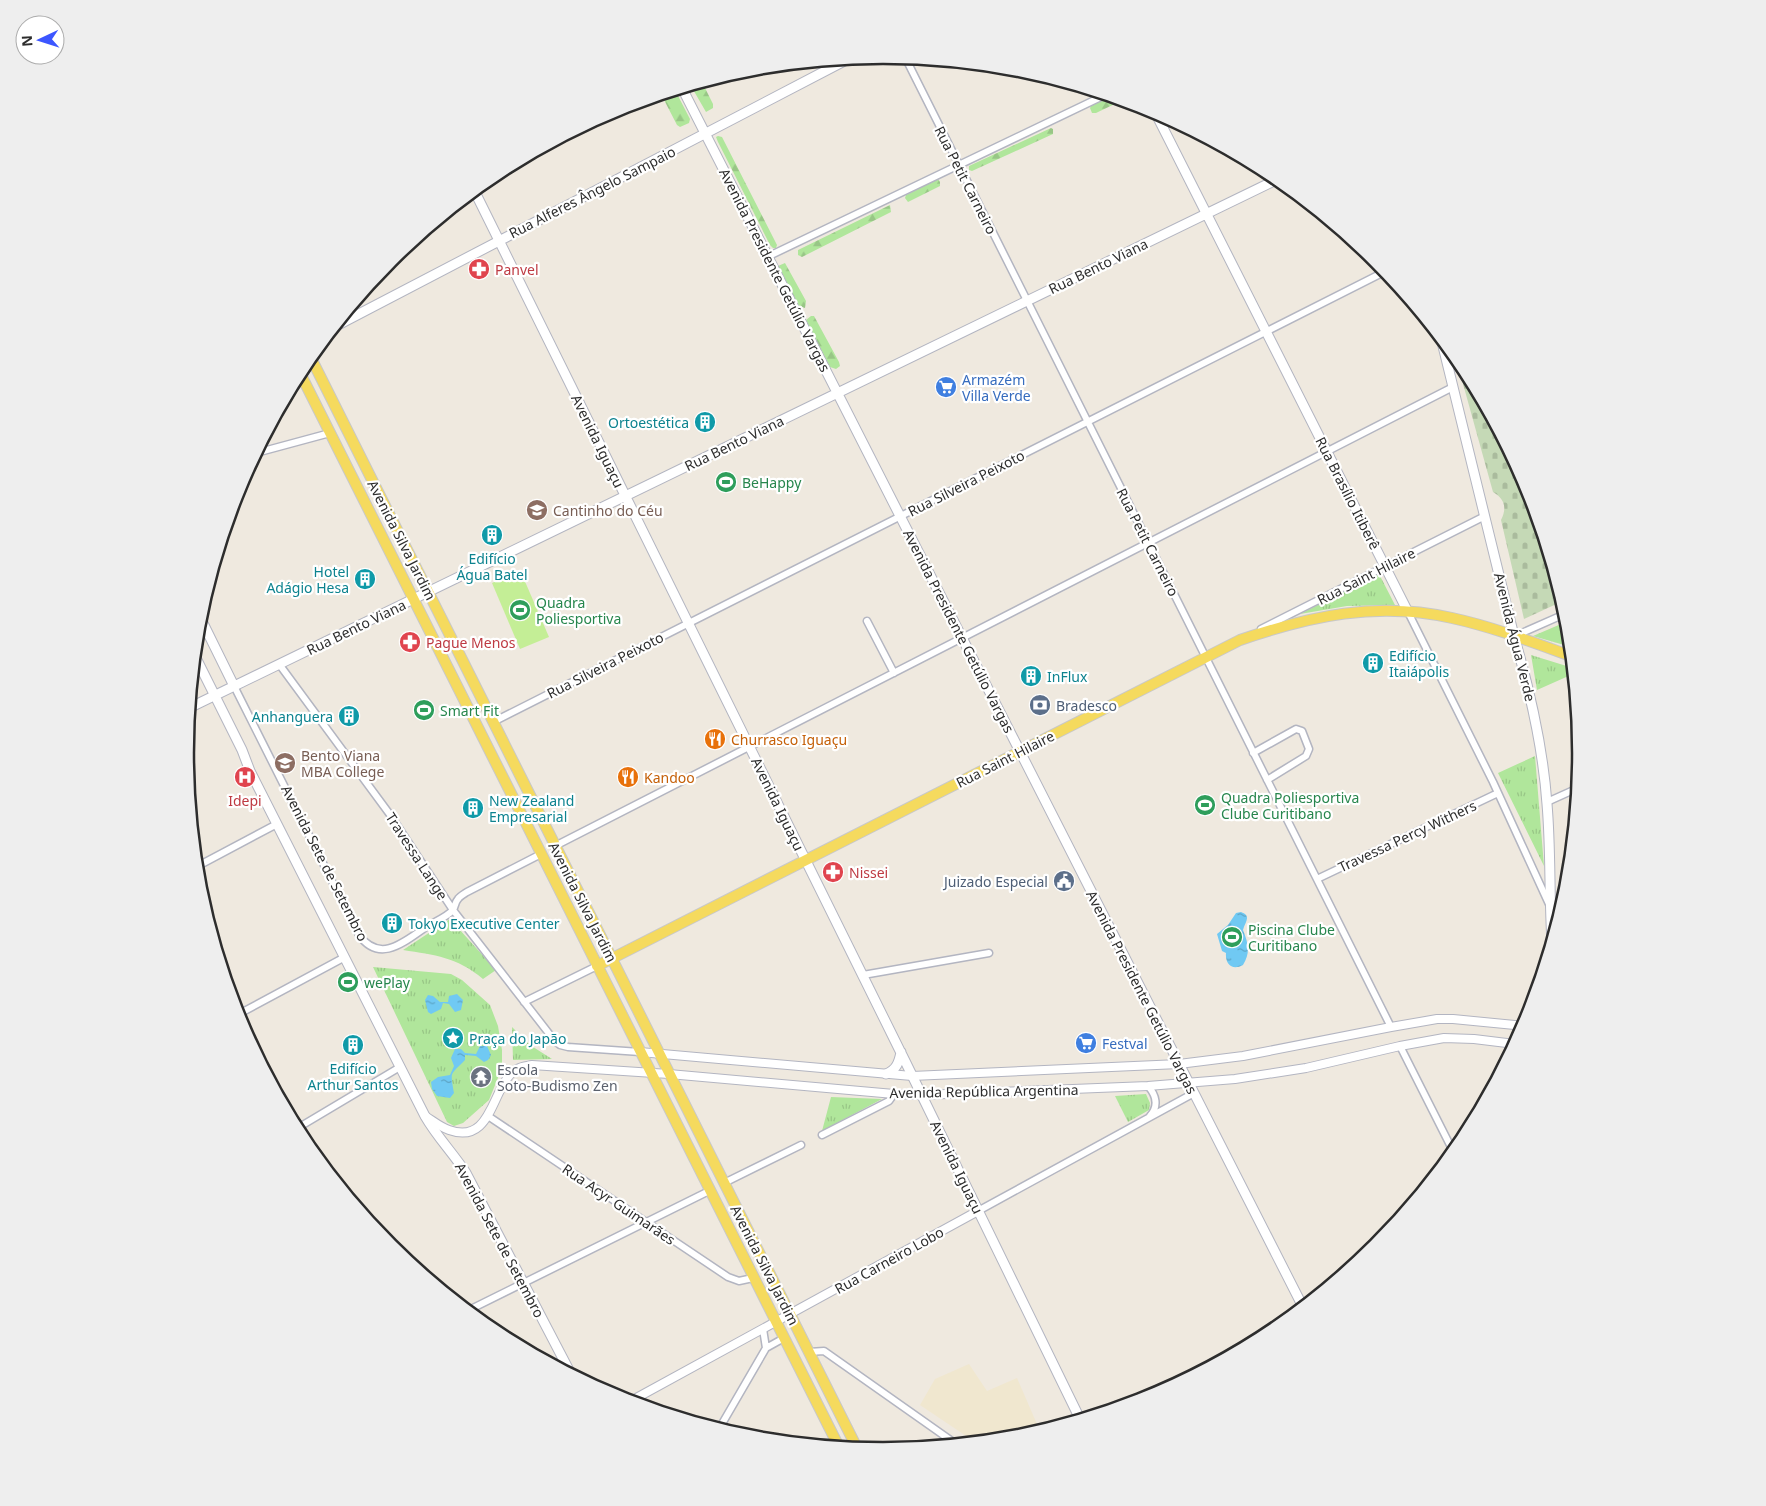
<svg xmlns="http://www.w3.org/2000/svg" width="1766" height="1506" viewBox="0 0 1766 1506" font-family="'Noto Sans',sans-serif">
<defs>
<pattern id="grass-tufts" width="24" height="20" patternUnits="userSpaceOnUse" patternTransform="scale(1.25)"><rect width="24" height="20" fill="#b0e69b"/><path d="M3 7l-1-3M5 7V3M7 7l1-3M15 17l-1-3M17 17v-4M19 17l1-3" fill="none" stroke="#98c686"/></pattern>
<pattern id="forest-firs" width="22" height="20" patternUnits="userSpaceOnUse" patternTransform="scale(1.25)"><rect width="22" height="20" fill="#b0e69b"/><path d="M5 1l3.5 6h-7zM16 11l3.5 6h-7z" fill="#98c686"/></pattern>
<pattern id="cemetery-stones" width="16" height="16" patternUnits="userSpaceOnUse" patternTransform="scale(1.25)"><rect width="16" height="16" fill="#c5d9b6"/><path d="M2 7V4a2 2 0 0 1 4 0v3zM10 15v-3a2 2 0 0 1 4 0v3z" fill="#aabb9d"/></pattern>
<pattern id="water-ripples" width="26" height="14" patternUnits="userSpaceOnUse" patternTransform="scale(1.25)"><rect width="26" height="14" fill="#70c9f3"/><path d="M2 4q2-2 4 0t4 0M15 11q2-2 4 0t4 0" fill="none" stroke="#5ca4c5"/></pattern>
</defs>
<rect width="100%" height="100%" fill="#efe9df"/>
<path fill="#f0e7cf" d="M 969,1364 L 987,1391 L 1017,1378 L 1040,1431 L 1019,1438 L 975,1442 L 920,1405 L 935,1379 Z"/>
<path fill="url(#grass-tufts)" d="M 1379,574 L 1395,605 L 1347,606 L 1300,614 Z
M 1568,621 L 1571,647 L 1533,636 Z
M 1531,655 L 1573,668 L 1573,674 L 1537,690 Z
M 1535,756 L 1544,866 L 1498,773 Z
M 450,919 L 496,970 L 483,979 C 457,957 435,955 403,950 Z
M 373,967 L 451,974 L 462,980 L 490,1005 L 498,1026 L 502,1050 L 502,1068 L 489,1100 L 463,1123 L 454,1126 L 447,1122 Z
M 512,1027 L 530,1045 L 552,1059 L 513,1060 Z
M 1146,1094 L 1150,1103 L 1149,1110 L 1128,1122 L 1115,1096 Z
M 831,1097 L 882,1099 L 822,1131 Z"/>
<path fill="url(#forest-firs)" d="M 702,82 L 713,104 L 713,108 L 706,112 L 691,86 Z
M 675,90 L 690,119 L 689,123 L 680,127 L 677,125 L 661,94 Z
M 1110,96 L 1123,100 L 1096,113 L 1092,113 L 1090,108 L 1091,106 Z
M 1051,128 L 1053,129 L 1053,134 L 972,171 L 969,170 L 969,166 Z
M 718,136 L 722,137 L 777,245 L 776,248 L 773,248 L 770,245 L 718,142 L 716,137 Z
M 938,179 L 940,182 L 940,186 L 908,202 L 905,198 L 906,195 Z
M 890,205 L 891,212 L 889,213 L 802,257 L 798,255 L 798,250 Z
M 785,263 L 806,301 L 805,308 L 799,306 L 778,266 Z
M 811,316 L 814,316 L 839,362 L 840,366 L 836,369 L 830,367 L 806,320 Z"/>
<path fill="url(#cemetery-stones)" d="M 1455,355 L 1464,365 L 1528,486 L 1563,601 L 1524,619 L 1501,520 C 1507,508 1505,499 1493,492 Z"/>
<path fill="#c4ee96" d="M 520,570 L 549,637 L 520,649 L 492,583 Z"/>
<path fill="url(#water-ripples)" d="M 1241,912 C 1252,916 1245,922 1243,930 C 1248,943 1251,952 1243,965 C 1232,971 1225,964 1226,953 L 1222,951 L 1217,934 L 1228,925 L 1236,913 Z
M 457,994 L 463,1000 L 461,1010 L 455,1012 L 449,1004 L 443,1003 L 441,1009 L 431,1014 L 428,1012 L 425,1000 L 428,995 L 433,996 L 440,1002 L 448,1002 L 449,996 Z
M 480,1046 L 487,1046 L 491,1055 L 488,1060 L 484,1062 L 476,1056 L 465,1055 L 465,1060 C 450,1076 450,1070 454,1093 L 450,1098 L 437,1096 L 432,1089 L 431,1082 L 438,1077 L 450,1075 L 454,1066 L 451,1058 L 455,1049 L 461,1049 L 465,1053 L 476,1054 Z"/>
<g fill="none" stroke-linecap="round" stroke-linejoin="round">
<g stroke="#b3b5c1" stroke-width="9">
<path id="minor" d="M 905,57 L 1391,1027
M 769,256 L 1105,95
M 256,453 L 330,433
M 1408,612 L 1493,782 L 1549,904
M 867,621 L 894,673
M 1261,629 L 1485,516
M 1515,636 L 1567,613
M 279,664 L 391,816 L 453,910 L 554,1040 L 560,1045 L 568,1047 L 640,1052
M 234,686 L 359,935 C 380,964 404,942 426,927 C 434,922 447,917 453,910 C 455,907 455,902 458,899 C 460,896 464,894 467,892 L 541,854
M 493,722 L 1386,271
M 1253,753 L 1296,729 L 1302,731 L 1309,749 L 1306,756 L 1267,780
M 1547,802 L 1578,788
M 555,846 L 1453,387
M 196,867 L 277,824
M 1317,879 L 1498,793
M 863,975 L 989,953
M 524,1002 L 597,966
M 237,1015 L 345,957
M 1400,1046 L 1454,1153
M 1148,1086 C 1156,1095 1159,1106 1150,1116
M 488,1116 L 728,1277 L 739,1281 L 753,1278
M 296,1129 L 400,1067
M 822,1135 L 889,1101 L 894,1094
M 724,1183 L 801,1145
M 978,1211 L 1194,1093
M 467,1311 L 709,1191
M 766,1348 L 784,1338
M 809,1352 L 824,1351 L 956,1444
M 719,1429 L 766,1348 L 763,1329"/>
</g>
<g stroke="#b3b5c1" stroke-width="10">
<path id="tertiary" d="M 640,1052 L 912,1076 L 1179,1064 L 1243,1056 L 1391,1027 L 1437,1019 L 1453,1019 L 1525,1026
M 425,1116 C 432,1120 440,1127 449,1130 C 494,1146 491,1084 517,1069 C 522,1066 527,1066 532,1065 L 669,1074 L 894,1094 L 921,1095 L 1148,1086 L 1235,1079 L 1306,1068 L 1400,1046 L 1444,1038 L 1474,1039 L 1515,1044
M 629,1402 L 978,1211"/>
</g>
<g stroke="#b3b5c1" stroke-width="11">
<path id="secondary" d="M 682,88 L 1303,1307
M 1154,110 L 1408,612
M 474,190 L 906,1063 L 1080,1419
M 334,327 L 850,58
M 1441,338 L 1514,636 C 1530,691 1543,747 1547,804 C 1551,850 1549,896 1552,942
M 199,615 L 234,686
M 195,656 L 242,750 L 250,771 L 425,1116 C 437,1137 453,1153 466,1173 L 571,1374
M 189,708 L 1278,179
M 886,1074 C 896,1070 899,1063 901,1052"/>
</g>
<g stroke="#c8c8c8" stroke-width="12">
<path id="primary" d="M 310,356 L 857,1448
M 299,371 L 839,1447
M 597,966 L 1240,640 C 1310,616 1377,601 1452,618 C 1493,627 1532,642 1571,656"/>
</g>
<use href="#minor" stroke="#fff" stroke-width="6"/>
<use href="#tertiary" stroke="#fff" stroke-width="8"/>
<use href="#secondary" stroke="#fff" stroke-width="9"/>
<use href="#primary" stroke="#f5da5e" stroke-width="10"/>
</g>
<defs>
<g id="pharmacy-disc" transform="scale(1.125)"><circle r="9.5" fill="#e0444e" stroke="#fff"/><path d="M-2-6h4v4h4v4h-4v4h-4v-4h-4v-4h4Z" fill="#fff"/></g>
<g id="supermarket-disc" transform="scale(1.125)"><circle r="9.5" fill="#3f7fe0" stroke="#fff"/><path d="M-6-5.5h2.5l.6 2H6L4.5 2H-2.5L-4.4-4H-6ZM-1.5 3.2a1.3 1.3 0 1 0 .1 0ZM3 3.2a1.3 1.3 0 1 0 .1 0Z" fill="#fff"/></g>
<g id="building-disc" transform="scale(1.125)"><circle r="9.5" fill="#0f9aa8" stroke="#fff"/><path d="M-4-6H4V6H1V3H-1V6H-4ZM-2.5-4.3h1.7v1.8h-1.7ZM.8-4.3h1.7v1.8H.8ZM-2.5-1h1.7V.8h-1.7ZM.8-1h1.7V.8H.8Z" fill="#fff"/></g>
<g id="stadium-disc" transform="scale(1.125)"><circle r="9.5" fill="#2e9e5b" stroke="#fff"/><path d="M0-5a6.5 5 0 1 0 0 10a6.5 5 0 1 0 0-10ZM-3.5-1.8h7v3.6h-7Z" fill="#fff"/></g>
<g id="school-disc" transform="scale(1.125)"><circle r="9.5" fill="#8d6e63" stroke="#fff"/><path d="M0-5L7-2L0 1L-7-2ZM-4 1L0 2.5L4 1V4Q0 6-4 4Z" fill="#fff"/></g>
<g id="bank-disc" transform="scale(1.125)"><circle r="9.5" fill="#5c6f8a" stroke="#fff"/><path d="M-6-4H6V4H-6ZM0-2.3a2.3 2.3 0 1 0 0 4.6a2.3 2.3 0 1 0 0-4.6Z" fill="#fff"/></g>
<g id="restaurant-disc" transform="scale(1.125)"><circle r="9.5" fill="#e8710a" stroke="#fff"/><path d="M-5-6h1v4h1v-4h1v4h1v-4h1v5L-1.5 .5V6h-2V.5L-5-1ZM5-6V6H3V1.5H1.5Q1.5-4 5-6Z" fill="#fff"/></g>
<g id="university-disc" transform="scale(1.125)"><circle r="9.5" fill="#8d6e63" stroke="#fff"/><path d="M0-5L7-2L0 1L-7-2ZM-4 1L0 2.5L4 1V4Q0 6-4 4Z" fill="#fff"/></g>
<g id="hospital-disc" transform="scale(1.125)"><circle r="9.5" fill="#e0444e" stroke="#fff"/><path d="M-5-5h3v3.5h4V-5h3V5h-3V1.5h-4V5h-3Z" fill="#fff"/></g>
<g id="civic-disc" transform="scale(1.125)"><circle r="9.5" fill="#5c6f8a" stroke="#fff"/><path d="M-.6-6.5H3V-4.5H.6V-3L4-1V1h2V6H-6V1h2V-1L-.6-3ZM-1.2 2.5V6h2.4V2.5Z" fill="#fff"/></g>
<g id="sight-disc" transform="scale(1.125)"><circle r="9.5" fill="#0f9aa8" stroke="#fff"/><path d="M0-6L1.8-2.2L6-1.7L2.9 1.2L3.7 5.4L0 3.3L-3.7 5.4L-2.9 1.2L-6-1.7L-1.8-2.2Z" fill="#fff"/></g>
<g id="temple-disc" transform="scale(1.125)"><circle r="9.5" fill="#6b7280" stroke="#fff"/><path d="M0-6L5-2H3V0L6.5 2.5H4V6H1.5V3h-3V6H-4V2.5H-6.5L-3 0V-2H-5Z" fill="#fff"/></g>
</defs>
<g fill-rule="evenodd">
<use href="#pharmacy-disc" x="479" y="269"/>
<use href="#supermarket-disc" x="946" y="387"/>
<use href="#building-disc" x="705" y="422"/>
<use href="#stadium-disc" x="726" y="482"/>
<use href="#school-disc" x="537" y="510"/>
<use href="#building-disc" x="492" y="535"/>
<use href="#building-disc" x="365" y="579"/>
<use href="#stadium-disc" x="520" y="610"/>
<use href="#pharmacy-disc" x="410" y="642"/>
<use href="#building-disc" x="1373" y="663"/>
<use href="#building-disc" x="1031" y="676"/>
<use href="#bank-disc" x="1040" y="705"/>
<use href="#stadium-disc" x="424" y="710"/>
<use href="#building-disc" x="349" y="716"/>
<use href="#restaurant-disc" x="715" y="739"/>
<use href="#university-disc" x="285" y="763"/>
<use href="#hospital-disc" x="245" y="777"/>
<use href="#restaurant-disc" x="628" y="777"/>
<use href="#stadium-disc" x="1205" y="805"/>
<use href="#building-disc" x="473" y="808"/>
<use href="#pharmacy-disc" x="833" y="872"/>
<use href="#civic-disc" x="1064" y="881"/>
<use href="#building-disc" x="392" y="923"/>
<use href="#stadium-disc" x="1232" y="937"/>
<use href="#stadium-disc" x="348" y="982"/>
<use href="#sight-disc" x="453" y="1038"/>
<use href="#supermarket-disc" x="1086" y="1043"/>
<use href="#building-disc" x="353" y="1045"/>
<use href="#temple-disc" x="481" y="1077"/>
</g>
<g text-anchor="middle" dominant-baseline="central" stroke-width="4.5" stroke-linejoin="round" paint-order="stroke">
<g font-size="14" fill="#2d2d2d" stroke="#fff">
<text transform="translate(966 180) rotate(63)">Rua Petit Carneiro</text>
<text transform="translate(592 192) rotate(-27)">Rua Alferes Ângelo Sampaio</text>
<text transform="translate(1098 266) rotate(-26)">Rua Bento Viana</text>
<text transform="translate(775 270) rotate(63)">Avenida Presidente Getúlio Vargas</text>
<text transform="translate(598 441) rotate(64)">Avenida Iguaçu</text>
<text transform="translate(734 443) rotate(-26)">Rua Bento Viana</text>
<text transform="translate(966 483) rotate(-27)">Rua Silveira Peixoto</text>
<text transform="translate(1348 493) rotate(63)">Rua Brasílio Itiberê</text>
<text transform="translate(402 540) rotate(63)">Avenida Silva Jardim</text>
<text transform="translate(1148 542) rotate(63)">Rua Petit Carneiro</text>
<text transform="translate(1366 576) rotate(-27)">Rua Saint Hilaire</text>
<text transform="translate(356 627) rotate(-26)">Rua Bento Viana</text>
<text transform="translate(959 631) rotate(63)">Avenida Presidente Getúlio Vargas</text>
<text transform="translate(1515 637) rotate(76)">Avenida Água Verde</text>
<text transform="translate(605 665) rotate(-27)">Rua Silveira Peixoto</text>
<text transform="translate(1005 759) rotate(-27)">Rua Saint Hilaire</text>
<text transform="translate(778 804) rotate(64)">Avenida Iguaçu</text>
<text transform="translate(1407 836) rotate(-25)">Travessa Percy Withers</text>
<text transform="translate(417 856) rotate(57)">Travessa Lange</text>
<text transform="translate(325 863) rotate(63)">Avenida Sete de Setembro</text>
<text transform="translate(583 902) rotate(63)">Avenida Silva Jardim</text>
<text transform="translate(1142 992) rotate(63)">Avenida Presidente Getúlio Vargas</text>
<text transform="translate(984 1091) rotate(-1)">Avenida República Argentina</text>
<text transform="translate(957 1167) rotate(64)">Avenida Iguaçu</text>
<text transform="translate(619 1204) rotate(34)">Rua Acyr Guimarães</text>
<text transform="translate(500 1240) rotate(62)">Avenida Sete de Setembro</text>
<text transform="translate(889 1260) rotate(-29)">Rua Carneiro Lobo</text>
<text transform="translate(765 1265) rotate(63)">Avenida Silva Jardim</text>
</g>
<g font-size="14" fill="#be3a42" stroke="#fff" text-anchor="start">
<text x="495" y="269">Panvel</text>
<text x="426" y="642">Pague Menos</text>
<text x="245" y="800" text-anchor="middle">Idepi</text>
<text x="849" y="872">Nissei</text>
</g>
<g font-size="14" fill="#366cbe" stroke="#fff" text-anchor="start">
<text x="962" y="379">Armazém<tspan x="962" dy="16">Villa Verde</tspan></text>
<text x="1102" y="1043">Festval</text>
</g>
<g font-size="14" fill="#0d838f" stroke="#fff" text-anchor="start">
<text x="689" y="422" text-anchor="end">Ortoestética</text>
<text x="492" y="558" text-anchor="middle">Edifício<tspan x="492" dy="16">Água Batel</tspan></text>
<text x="349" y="571" text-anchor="end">Hotel<tspan x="349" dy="16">Adágio Hesa</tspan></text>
<text x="1389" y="655">Edifício<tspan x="1389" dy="16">Itaiápolis</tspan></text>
<text x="1047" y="676">InFlux</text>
<text x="333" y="716" text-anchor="end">Anhanguera</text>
<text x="489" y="800">New Zealand<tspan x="489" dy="16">Empresarial</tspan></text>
<text x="408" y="923">Tokyo Executive Center</text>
<text x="469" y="1038">Praça do Japão</text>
<text x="353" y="1068" text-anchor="middle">Edifício<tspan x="353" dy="16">Arthur Santos</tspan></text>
</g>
<g font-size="14" fill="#27864d" stroke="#fff" text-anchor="start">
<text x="742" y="482">BeHappy</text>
<text x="536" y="602">Quadra<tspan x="536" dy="16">Poliesportiva</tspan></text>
<text x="440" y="710">Smart Fit</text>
<text x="1221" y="797">Quadra Poliesportiva<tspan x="1221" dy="16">Clube Curitibano</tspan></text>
<text x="1248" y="929">Piscina Clube<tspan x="1248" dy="16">Curitibano</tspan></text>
<text x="364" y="982">wePlay</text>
</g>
<g font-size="14" fill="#785e54" stroke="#fff" text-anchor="start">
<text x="553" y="510">Cantinho do Céu</text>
<text x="301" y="755">Bento Viana<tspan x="301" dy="16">MBA College</tspan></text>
</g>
<g font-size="14" fill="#4e5e75" stroke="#fff" text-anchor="start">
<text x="1056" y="705">Bradesco</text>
<text x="1048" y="881" text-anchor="end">Juizado Especial</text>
</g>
<g font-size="14" fill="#c56008" stroke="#fff" text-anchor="start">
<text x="731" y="739">Churrasco Iguaçu</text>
<text x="644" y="777">Kandoo</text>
</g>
<g font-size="14" fill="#5b616d" stroke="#fff" text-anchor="start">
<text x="497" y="1069">Escola<tspan x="497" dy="16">Soto-Budismo Zen</tspan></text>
</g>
</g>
<path d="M0 0H1766V1506H0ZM194 753a689 689 0 1 1 1378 0a689 689 0 1 1-1378 0Z" fill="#eee" fill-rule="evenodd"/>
<path fill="none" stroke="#2d2d2d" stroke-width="2.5" d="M194 753a689 689 0 1 1 1378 0a689 689 0 1 1-1378 0Z"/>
<g transform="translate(40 40) rotate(266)"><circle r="24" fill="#ffffff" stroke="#ababab"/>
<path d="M0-4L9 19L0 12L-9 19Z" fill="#3c56ff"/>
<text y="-8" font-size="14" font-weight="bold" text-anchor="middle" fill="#2d2d2d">N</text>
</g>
</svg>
